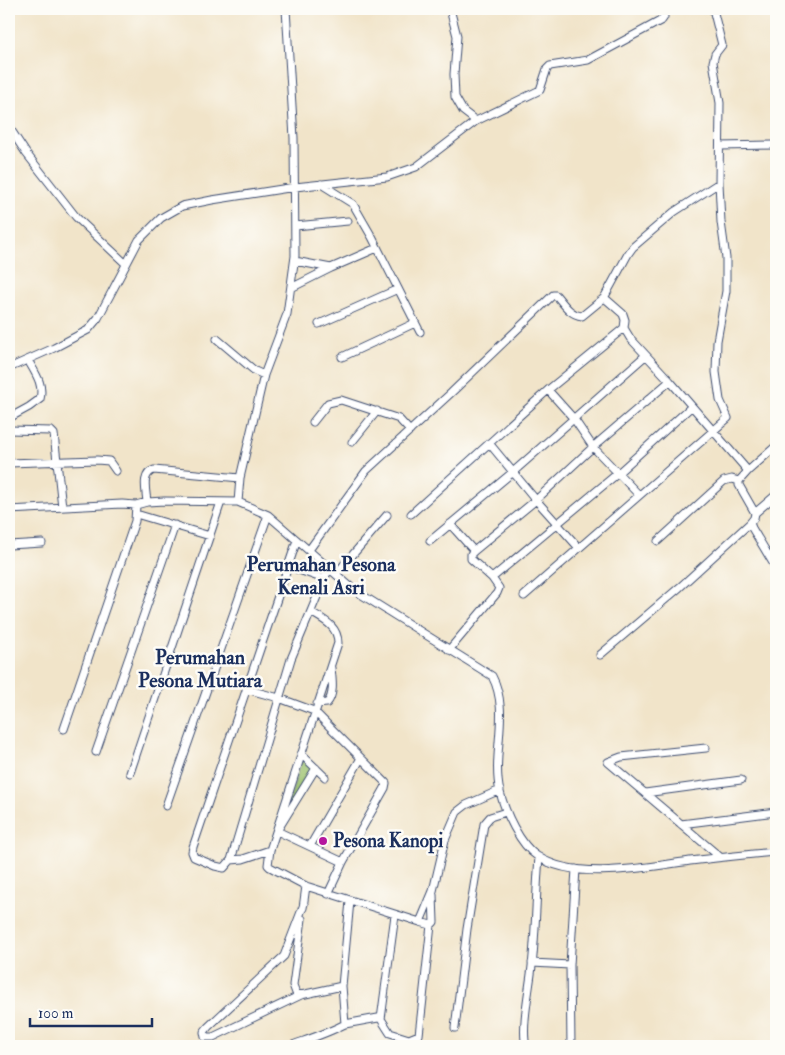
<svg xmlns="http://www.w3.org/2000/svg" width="785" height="1055" viewBox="0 0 785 1055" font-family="'IM FELL Double Pica',serif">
<rect width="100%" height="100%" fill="#fdfcf7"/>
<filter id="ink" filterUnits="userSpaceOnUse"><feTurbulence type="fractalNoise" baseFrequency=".02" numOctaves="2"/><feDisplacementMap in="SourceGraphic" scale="10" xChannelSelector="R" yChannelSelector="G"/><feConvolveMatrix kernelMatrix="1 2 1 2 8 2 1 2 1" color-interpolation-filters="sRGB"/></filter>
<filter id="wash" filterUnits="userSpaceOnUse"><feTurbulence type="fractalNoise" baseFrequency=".0096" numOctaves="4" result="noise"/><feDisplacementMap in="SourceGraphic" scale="20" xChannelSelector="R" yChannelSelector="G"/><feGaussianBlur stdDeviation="1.12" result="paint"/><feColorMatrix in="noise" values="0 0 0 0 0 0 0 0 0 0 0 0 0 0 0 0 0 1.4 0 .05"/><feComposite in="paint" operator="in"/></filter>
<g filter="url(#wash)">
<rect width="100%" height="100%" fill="#f1e4c9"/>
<path fill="#9ac06b" stroke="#5a7864" d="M 302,758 L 313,768 L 285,813 Z"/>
</g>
<g filter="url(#ink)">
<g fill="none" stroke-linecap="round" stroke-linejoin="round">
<g stroke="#3b4a6e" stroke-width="9">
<path id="street" d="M 450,9 L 457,36 L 454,74 L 455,97 L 463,111 L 476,121
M 9,127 L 26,153 L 76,217 L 126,264
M 721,146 L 776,145
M 321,184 L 353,204 L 372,237 L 420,332
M 295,226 L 348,221
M 295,261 L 331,268 L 377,248
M 291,288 L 331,268
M 604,298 L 628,254 L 633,247 L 674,212 L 719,183
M 319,324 L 398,289
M 217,339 L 255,371 L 264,375
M 342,357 L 415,323
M 9,368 L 54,348 L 88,330 L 98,318 L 139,240 L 161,218 L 182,206 L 212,200 L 295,187 L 387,177 L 416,167 L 476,121 L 540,90 L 547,69 L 550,66 L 588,60 L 662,20 L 664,17 L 663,9
M 548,390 L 574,419 L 593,447 L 639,495
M 9,418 L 29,407 L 40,399 C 44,384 35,373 28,360
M 313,422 L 328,403 L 341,400 L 399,419 L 410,431
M 9,430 L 51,431 L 54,434 L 62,507
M 352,442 L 377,411
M 489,443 L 536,500 L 579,548
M 776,446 L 748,471 L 739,481 L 739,485 L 755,513 L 754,518 L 750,523 L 752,528 L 776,568
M 9,463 L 97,460 L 109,461 L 116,471
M 147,502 C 146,490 141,474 154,470 L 240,478
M 238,502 L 240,478 L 264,375 L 287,314 L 295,256 L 294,138 L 286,9
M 9,510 L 122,504 L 136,505 L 147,502 L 164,501 L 238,502 L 268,515 L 354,590 L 492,676 C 511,712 491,753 500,792 C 505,812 520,845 537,856 C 575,882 647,867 690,861 C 718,858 747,854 776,852
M 755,513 L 776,495
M 136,514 L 210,536
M 411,514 L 548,390 L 624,328
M 450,524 L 474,551
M 297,540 L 193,847 L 192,852 L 194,857 L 215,866 L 224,868 L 231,860 L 291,659 L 329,568
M 430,541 L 513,472 L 645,356
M 658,541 L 724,481 L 732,479 L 739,481
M 9,545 L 42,543
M 309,550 L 366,471 L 451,393 L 553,295 L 556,295 C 563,303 570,315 582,316 L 604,298 L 607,300 L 623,314 L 625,320 L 624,328 L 630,338 L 670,381 L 748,471
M 288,566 L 324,579
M 336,574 L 387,515
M 492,578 L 617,474 L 691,407
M 524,596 L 728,418 L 720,400 L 716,372 L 717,341 L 726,291 L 726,258 L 721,222 L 719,183 L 720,103 L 713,62 L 715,54 L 722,45 L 713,9
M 449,650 L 497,593 L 499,588 L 492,578 L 471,559 L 471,554 L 474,551 L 536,500 L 593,447 L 670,381
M 600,655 L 680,587 L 750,523
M 246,689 L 279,698 L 314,711 L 386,783 L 385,788 L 343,862 L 328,894
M 317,704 L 327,703 C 335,695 332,678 331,668
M 64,729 L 135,521 L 136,505
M 706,748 L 621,757 L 608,762 L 720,857
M 96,752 L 175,525
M 301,754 L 325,777
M 316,768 L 277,831 L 343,862
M 130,773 L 221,502
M 645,793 L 741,780
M 166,806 L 268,515
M 681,824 L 776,812
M 310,846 L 361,758
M 270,850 L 268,865 L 270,867 L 306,886 L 420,922 L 433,891 L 445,840 L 457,812 L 466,805 L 500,790
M 231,860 L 243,859 L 270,850 L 338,643 C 338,626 324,620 311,612
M 303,908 L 306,886
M 302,919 L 293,985 L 296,993 L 301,995 L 342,986
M 420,922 L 431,925 L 434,922 L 433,895
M 532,963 L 570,965
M 301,995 L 213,1037 L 205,1037 L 204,1032 L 208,1027 L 284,956 L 304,904
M 381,1019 L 395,915
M 345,1024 L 378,1018 L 381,1019 L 390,1033 L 409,1039 L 419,1035 L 431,925
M 455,1028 L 467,929 L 484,824 L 490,817 L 506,812
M 290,1046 C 309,1039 328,1033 345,1024 L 342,986 L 350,901
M 526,1046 C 521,1027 530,987 532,966 C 536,930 536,893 539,857
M 571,1046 L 570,965 L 576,869"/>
</g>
<use href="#street" stroke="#fff" stroke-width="7"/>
</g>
</g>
<circle fill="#b5179e" stroke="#fdfcf7" stroke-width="2" cx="323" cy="841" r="5"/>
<g text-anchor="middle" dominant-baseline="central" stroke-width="5" stroke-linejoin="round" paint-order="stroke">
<g font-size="19" font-weight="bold" fill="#1b2f5e" stroke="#fdfcf7" text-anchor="start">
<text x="333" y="841">Pesona Kanopi</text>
</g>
<g font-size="20" font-weight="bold" fill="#1b2f5e" stroke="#fdfcf7">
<text x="321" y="564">Perumahan Pesona<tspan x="321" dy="23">Kenali Asri</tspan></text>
<text x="200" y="657">Perumahan<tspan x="200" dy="23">Pesona Mutiara</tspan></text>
</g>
</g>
<rect width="785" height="1055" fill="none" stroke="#fdfcf7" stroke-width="30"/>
<path d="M30 1018v8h122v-8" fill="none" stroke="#1b2f5e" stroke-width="2.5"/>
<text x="38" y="1018" font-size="15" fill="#1b2f5e" stroke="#fdfcf7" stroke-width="4" paint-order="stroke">100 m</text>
</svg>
